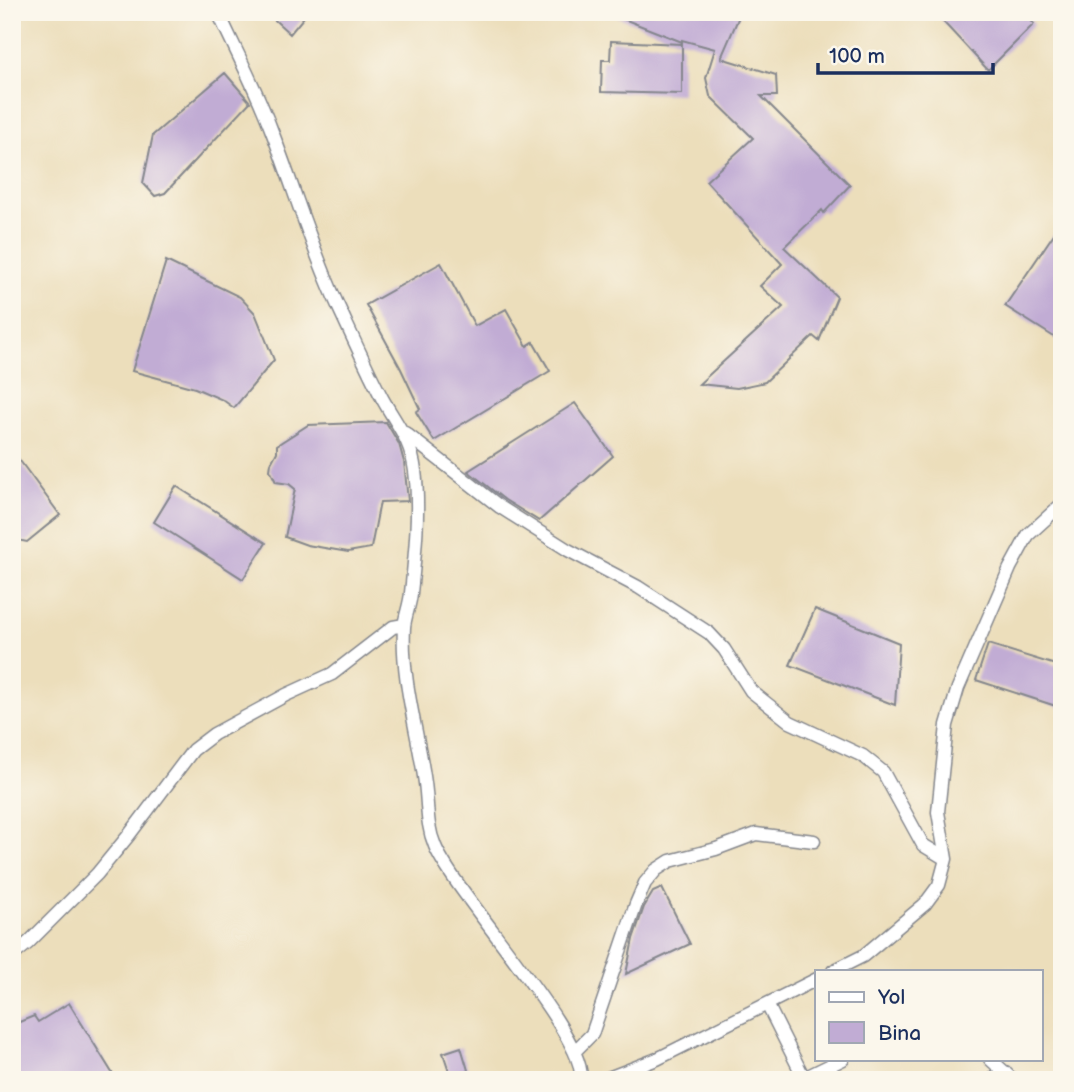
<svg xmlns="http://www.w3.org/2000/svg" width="1074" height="1092" viewBox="0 0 1074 1092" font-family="'Balsamiq Sans',sans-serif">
<rect width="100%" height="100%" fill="#fbf7ec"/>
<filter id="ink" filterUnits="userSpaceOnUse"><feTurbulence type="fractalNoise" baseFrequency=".0143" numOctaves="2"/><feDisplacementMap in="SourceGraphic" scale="14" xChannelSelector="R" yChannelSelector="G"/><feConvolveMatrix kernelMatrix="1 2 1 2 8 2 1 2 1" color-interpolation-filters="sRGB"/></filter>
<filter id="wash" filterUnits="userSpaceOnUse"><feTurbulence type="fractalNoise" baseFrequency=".00686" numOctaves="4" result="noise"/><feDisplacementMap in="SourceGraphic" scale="28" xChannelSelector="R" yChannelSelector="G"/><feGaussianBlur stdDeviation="1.57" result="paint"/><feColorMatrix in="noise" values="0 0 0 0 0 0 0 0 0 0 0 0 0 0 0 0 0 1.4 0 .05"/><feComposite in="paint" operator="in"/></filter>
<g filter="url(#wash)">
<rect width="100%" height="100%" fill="#ecdebb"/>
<g id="blocks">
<path fill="#c1acd4" d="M 266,12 L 308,12 L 290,34 Z
M 606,12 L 741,12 L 721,58 L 776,75 L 777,96 L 761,96 L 850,185 L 824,213 L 822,210 L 784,247 L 837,297 L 819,341 L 813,336 L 765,382 L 737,388 L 699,384 L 783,307 L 760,286 L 782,264 L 706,181 L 753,138 L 710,96 L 706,78 L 715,49 L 682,40 L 682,42 Z
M 934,12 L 1024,12 L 1034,24 L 988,70 Z
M 611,41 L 682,44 L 682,94 L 601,92 L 602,60 L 610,60 Z
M 225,73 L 250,102 L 165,193 L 155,196 L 143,183 L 153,135 Z
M 1062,222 L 1062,342 L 1005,306 Z
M 166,261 L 240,297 L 255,313 L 274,360 L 234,408 L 223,400 L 195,388 L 132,371 Z
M 441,263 L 475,326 L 506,309 L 527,346 L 533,342 L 550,371 L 434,441 L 416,412 L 420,409 L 401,369 L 366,305 Z
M 575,403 L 613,456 L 539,521 L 505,500 L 468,471 Z
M 386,422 L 399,444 L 404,462 L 408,501 L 380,502 L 371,548 L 348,552 L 307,545 L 285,537 L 295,489 L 289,484 L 276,482 L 270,470 L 271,463 L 277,452 L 277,445 L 308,425 Z
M 12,450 L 60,515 L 27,542 L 12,539 Z
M 176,486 L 266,543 L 243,579 L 154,522 Z
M 815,609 L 899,643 L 895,705 L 790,665 Z
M 988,644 L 1062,667 L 1062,708 L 976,680 Z
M 662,888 L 690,944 L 626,974 L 633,939 L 644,907 L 653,892 Z
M 69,1003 L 114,1076 L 107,1080 L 16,1080 L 12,1075 L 12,1025 L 34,1016 L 38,1022 Z
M 461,1047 L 471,1080 L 452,1080 L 443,1053 Z"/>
</g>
</g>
<g filter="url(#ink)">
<use href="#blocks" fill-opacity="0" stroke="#84868c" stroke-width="2"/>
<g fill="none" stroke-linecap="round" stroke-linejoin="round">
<g stroke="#84868c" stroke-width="15">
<path id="street" d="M 218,12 C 236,51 256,89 271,129 C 294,188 312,250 339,308 C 353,338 367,369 382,398 C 396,424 411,439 415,471 C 420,508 415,555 411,593 C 410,605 405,616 404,627 C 401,680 418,731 425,783 C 428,804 426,825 435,846 C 454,893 592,1042 580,1080
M 405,433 L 500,507 L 568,550 L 638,587 L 709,633 L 724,649 L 751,691 L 790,722 L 863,756 L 883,772 L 923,845 L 946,859
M 12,956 L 28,943 L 97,874 L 129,835 L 193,750 L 214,734 L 286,695 L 332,674 L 393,627 L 404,625
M 833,971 L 863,956 L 925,904 L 939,885 L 946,859 L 938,812 L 947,725 L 958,688 L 1010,568 L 1028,535 L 1062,504
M 767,1004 L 805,1080
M 575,1051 L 592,1034 L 636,904 L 645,883 L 656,870 L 670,861 L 716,849 L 756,834 L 814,841
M 990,1059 L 1013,1080
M 603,1080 L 657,1059 L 817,979
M 800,1080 L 843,1059
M 990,1080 L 1005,1072"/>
</g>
<use href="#street" stroke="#fff" stroke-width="12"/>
</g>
</g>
<rect width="1074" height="1092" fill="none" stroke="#fbf7ec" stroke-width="42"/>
<rect x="815" y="970" width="228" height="91" fill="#fbf7ec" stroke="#a1a7b3" stroke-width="2"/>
<rect x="829" y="992" width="35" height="10" fill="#ffffff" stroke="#a1a7b3" stroke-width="2"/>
<text x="878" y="1004" font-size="21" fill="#1b2f5e">Yol</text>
<rect x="829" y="1022" width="35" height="21" fill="#c1acd4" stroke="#a1a7b3" stroke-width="2"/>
<text x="878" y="1040" font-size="21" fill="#1b2f5e">Bina</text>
<path d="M818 63v10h175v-10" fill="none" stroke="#1b2f5e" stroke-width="3.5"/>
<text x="829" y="63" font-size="21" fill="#1b2f5e" stroke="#fbf7ec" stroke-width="5" paint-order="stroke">100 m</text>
</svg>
